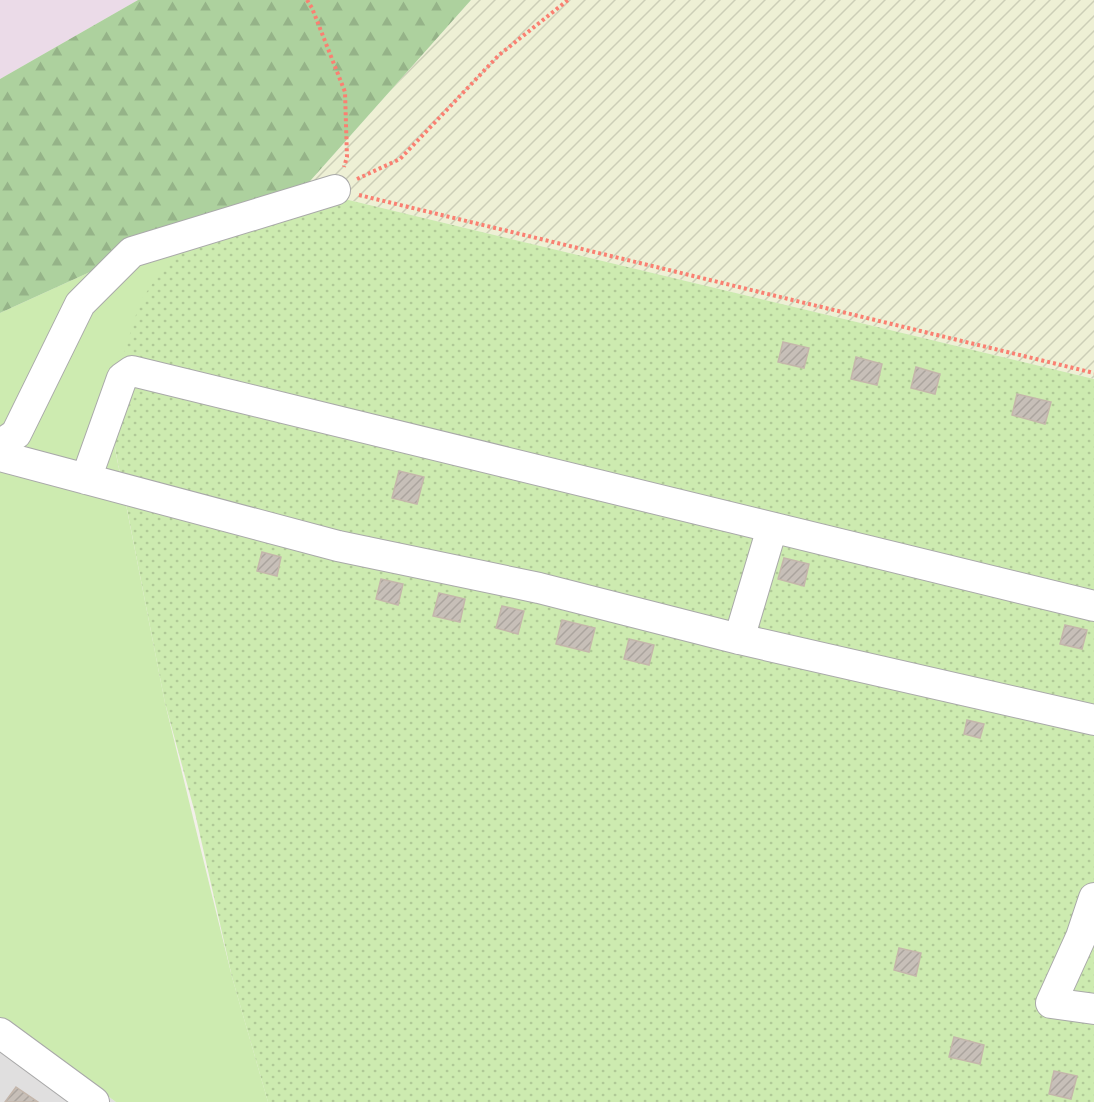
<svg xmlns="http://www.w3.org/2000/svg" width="1094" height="1102" viewBox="0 0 1094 1102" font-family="Barlow,sans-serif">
<defs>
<pattern id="farmland-furrows" width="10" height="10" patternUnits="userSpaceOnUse" patternTransform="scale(1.5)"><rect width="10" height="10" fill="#eef0d5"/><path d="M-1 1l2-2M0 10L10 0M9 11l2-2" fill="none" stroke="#ccceb7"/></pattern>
<pattern id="forest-firs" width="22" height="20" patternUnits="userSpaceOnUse" patternTransform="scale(1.5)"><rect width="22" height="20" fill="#add19e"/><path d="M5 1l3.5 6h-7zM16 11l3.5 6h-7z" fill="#95b388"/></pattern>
<pattern id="garden-dots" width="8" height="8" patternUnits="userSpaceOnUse" patternTransform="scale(1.5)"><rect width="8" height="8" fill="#cdebb0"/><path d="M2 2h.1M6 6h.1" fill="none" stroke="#b0c997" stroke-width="1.8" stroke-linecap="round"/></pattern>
<pattern id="building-hatch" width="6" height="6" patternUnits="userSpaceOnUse" patternTransform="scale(1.5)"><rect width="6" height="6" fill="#c7bfb8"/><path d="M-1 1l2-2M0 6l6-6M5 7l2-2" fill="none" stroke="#aba49e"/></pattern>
</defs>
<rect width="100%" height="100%" fill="#f2efe9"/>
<path fill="#e0dfdf" d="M 0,1017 L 116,1102 L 0,1102 Z"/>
<path fill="#ebdbe8" d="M 0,0 L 138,0 L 0,79 Z"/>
<path fill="url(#farmland-furrows)" d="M 471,0 L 1094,0 L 1094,379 L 303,189 Z"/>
<path fill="#cdebb0" d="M 191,226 L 107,408 L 165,703 L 232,977 L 268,1102 L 116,1102 L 0,1017 L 0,313 Z"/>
<path fill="url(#forest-firs)" d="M 138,0 L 471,0 L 303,189 L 191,226 L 0,313 L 0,79 Z"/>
<path fill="url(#garden-dots)" d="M 303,189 L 1094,379 L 1094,1102 L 268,1102 L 232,977 L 195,813 L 165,703 L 107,407 L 140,302 L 191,226 Z"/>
<path fill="url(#building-hatch)" stroke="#c4b6ab" stroke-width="1.5" d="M 783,342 L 809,348 L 804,368 L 778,362 Z
M 856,357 L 882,364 L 877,385 L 851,379 Z
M 916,367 L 940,374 L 935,394 L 911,388 Z
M 1017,394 L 1051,402 L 1045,424 L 1012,415 Z
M 399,471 L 424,477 L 417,504 L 392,498 Z
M 262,552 L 281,557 L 277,576 L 257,571 Z
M 784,558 L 809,564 L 804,586 L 778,579 Z
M 381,579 L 403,584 L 398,605 L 376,599 Z
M 439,593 L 465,599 L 460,622 L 433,616 Z
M 502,606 L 524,611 L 518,634 L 496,628 Z
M 562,620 L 595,628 L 589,652 L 556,644 Z
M 1065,625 L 1087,630 L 1082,649 L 1060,644 Z
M 629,639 L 654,645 L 649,665 L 624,659 Z
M 967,720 L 984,724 L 980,738 L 964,734 Z
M 899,948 L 921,953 L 916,976 L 894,970 Z
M 954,1037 L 984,1045 L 980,1064 L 949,1057 Z
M 1054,1071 L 1077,1076 L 1071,1099 L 1049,1094 Z
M 16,1087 L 38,1102 L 5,1102 Z"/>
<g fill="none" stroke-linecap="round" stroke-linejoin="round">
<g stroke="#a9a9a9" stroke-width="32">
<path id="minor" d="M 0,445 L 16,434 L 80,304 L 132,252 L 335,190
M 0,456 L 338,546 L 539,588 L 739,639 L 1094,720
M 86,479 L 122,378 L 132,371 L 1094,606
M 739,639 L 772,528
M 1094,898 L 1081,937 L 1051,1003 L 1094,1009
M 0,1033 L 94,1102"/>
</g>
<path stroke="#fa8072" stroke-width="4" stroke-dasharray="3 3" stroke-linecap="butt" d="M 307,0 L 312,8 L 345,92 L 347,157 L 344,167
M 357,179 L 400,159 L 499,55 L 568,0
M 359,195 L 1094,373"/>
<use href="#minor" stroke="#fff" stroke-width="30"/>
</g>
</svg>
